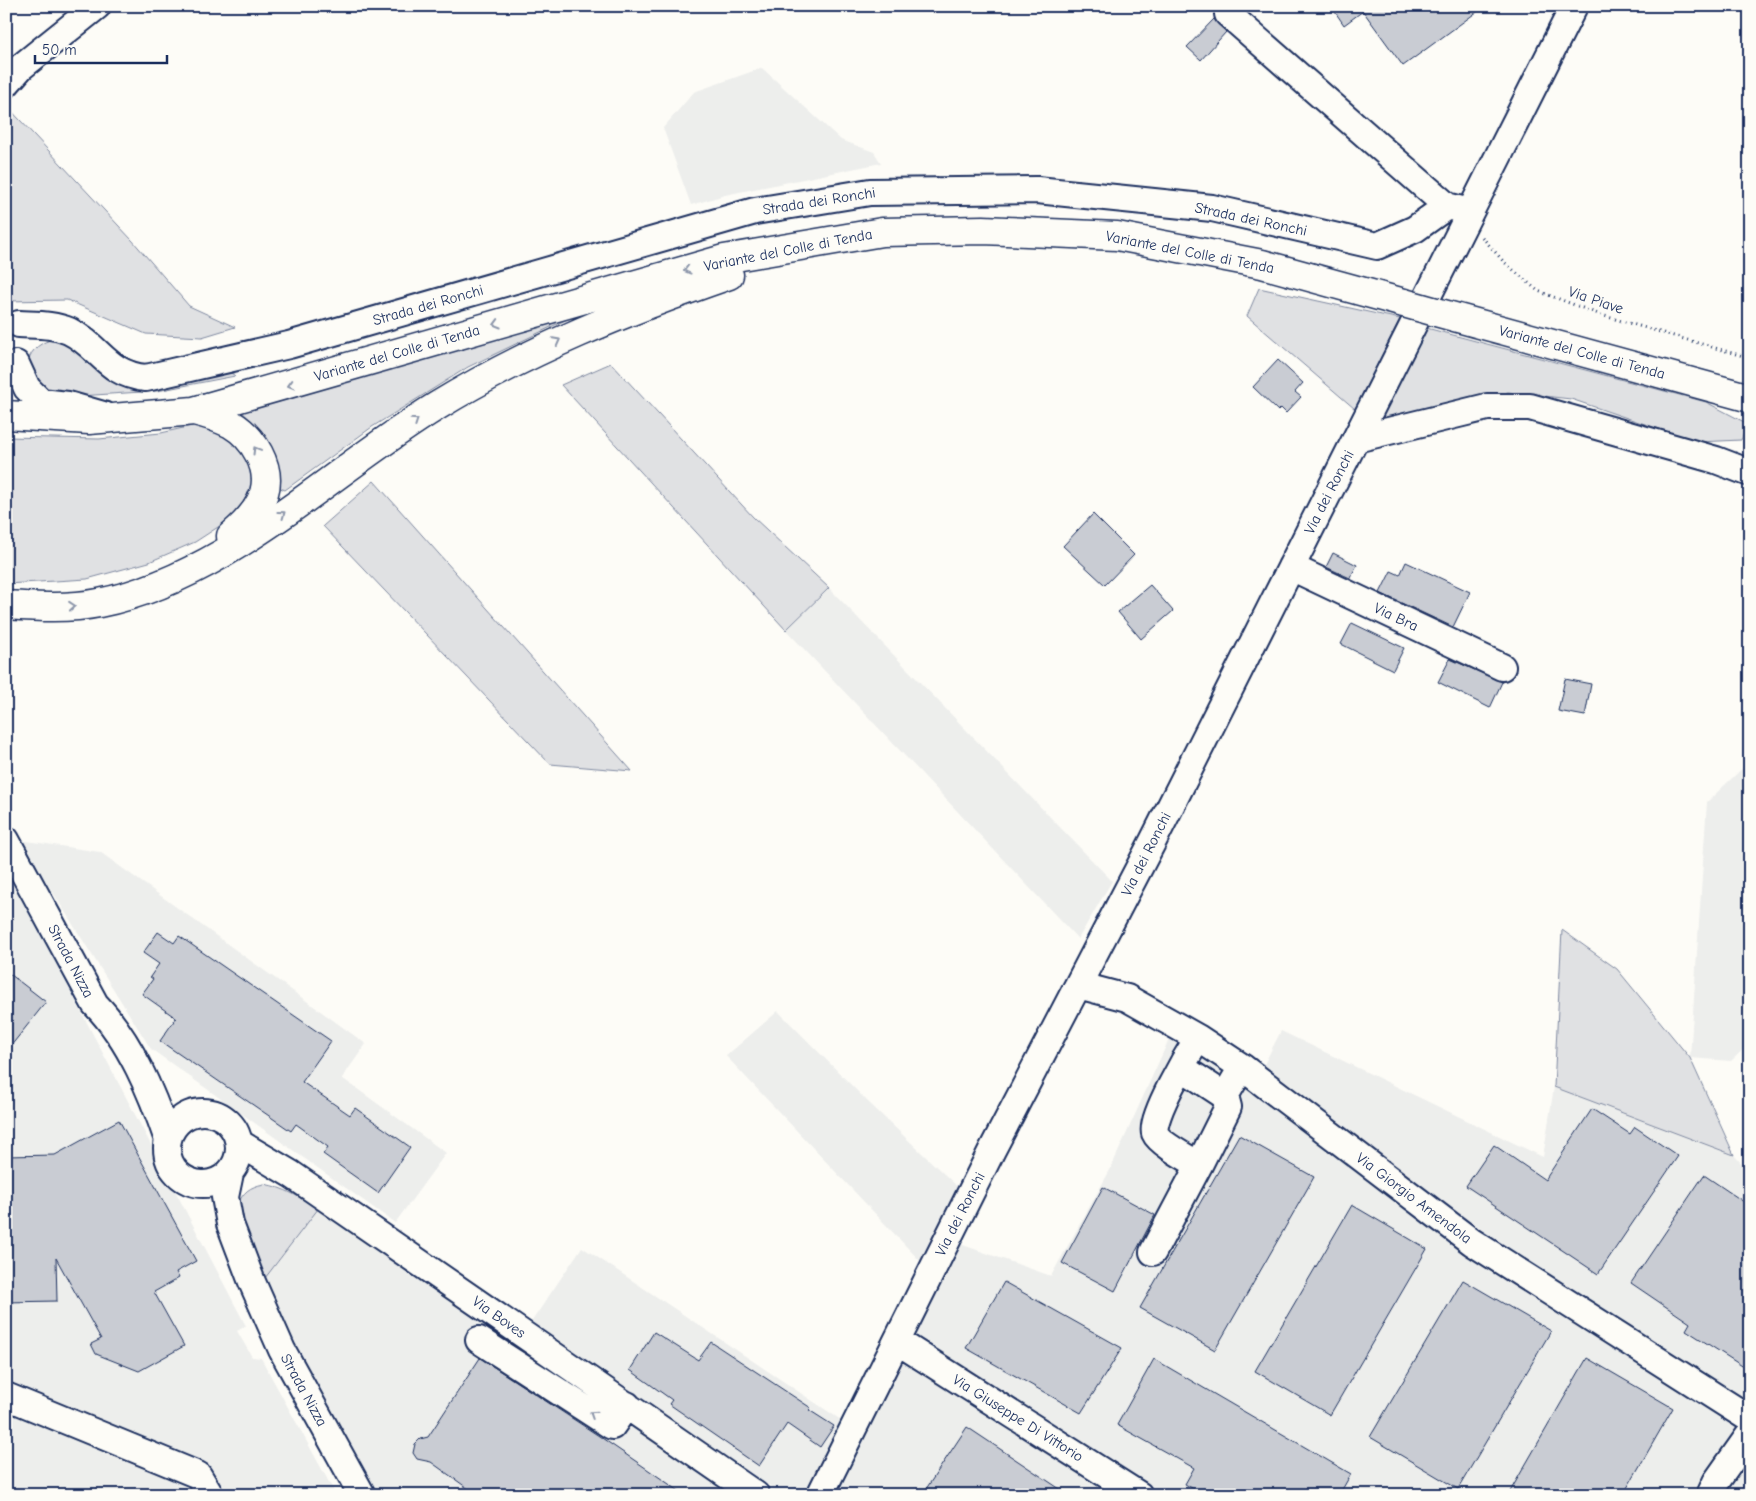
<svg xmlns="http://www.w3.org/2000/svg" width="1756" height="1501" viewBox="0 0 1756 1501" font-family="'Comic Neue',sans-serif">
<rect width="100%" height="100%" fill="#fdfcf7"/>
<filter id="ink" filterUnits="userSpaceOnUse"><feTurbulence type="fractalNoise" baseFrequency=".02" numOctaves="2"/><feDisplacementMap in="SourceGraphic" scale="10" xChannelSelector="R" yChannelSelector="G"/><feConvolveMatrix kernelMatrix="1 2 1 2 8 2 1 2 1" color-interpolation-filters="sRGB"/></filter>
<g filter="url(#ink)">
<path fill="#edeeec" d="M 762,68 L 841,140 L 874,152 L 881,163 L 725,195 L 691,205 L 663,128 L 694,92 Z
M 829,588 L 1112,881 L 1078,939 L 786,630 Z
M 1750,761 L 1750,1043 L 1731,1061 L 1690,1058 L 1707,802 Z
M 20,840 L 100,852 L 366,1044 L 342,1078 L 446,1153 L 395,1223 L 151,1049 Z
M 11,878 L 246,1326 L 237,1331 L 252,1357 L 261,1358 L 336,1495 L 6,1495 L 6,884 Z
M 778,1011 L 868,1102 L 962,1191 L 922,1263 L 726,1056 Z
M 1281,1031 L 1543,1157 L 1554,1087 L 1734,1155 L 1750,1173 L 1750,1451 L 1744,1458 L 1750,1464 L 1750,1495 L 832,1495 L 960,1244 L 1051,1276 L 1110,1170 L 1170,1037 L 1254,1084 Z
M 318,1209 L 611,1411 L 731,1495 L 379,1495 L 262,1282 Z
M 582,1247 L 844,1422 L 806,1495 L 783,1495 L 530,1324 Z"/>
<path fill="#e0e1e3" stroke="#7e88a0" d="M 6,105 L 132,240 L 189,306 L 235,327 L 202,337 L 146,334 L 67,300 L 6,301 Z
M 1259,288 L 1400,319 L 1355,409 L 1247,316 Z
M 586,310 L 468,367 L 372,427 L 285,490 L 276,486 C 277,446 269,437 240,410 Z
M 1419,326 L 1706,402 L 1748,424 L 1741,440 L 1698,442 L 1571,399 L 1508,392 L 1445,405 L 1382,423 L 1375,410 Z
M 56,338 L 74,344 L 113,378 L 225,368 L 235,376 L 157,391 L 63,397 L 44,391 L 27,363 C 32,348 40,343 56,338 Z
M 611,363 L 753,517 L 829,588 L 786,630 L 561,385 Z
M 201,424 L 228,432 L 249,455 L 254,483 L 235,516 L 195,542 L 149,562 L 87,579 L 6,584 L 6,437 L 99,439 L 161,433 Z
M 374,481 L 632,771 L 550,764 L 323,526 Z
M 1562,930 L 1617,969 L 1690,1058 L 1734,1155 L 1554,1087 Z
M 264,1184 C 285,1188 300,1197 318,1209 L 262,1282 L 237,1206 C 243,1192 249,1187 264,1184 Z"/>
<path fill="#c9ccd3" stroke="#1b2f5e" d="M 1331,6 L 1485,6 L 1403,66 L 1363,11 L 1344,25 Z
M 1214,19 L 1226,32 L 1201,60 L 1187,47 Z
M 1278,360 L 1303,383 L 1295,392 L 1301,397 L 1286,413 L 1281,408 L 1278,411 L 1253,387 Z
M 1093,514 L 1134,555 L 1105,585 L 1063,546 Z
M 1333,553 L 1357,565 L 1350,578 L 1326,567 Z
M 1406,562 L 1470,592 L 1453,627 L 1380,593 L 1391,571 L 1400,575 Z
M 1150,585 L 1173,611 L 1141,639 L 1118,612 Z
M 1352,623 L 1404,648 L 1393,670 L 1341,644 Z
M 1450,659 L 1502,682 L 1490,708 L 1438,682 Z
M 1565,679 L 1591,684 L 1585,716 L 1558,711 Z
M 158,932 L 174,943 L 179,936 L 331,1041 L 302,1082 L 350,1115 L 355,1108 L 410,1147 L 378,1193 L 323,1154 L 328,1147 L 296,1124 L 291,1131 L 160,1041 L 176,1018 L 142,994 L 153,979 L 150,977 L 159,964 L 143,953 Z
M 6,971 L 46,1002 L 6,1052 Z
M 1592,1109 L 1630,1134 L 1635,1127 L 1678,1156 L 1598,1274 L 1466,1186 L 1494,1145 L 1545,1180 Z
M 119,1120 L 196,1261 L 176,1272 L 179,1278 L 154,1292 L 184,1346 L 139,1371 L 96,1354 L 91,1344 L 101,1339 L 56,1258 L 57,1301 L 6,1302 L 6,1156 L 55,1155 Z
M 1239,1135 L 1314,1177 L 1215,1350 L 1140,1308 Z
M 1704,1175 L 1750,1206 L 1750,1371 L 1686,1330 L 1690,1323 L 1631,1283 Z
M 1103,1187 L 1155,1215 L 1115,1291 L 1062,1263 Z
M 1352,1205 L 1427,1249 L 1330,1415 L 1255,1371 Z
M 1463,1280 L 1551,1331 L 1458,1489 L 1370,1437 Z
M 1004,1282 L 1122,1348 L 1081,1413 L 966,1348 Z
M 654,1332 L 698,1360 L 711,1342 L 811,1408 L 809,1410 L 834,1426 L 820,1447 L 787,1424 L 759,1466 L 669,1404 L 672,1400 L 630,1370 Z
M 480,1358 L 599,1436 L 685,1495 L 477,1495 L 431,1462 L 417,1459 L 413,1453 L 415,1444 L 420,1439 L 428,1437 Z
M 1587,1358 L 1673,1408 L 1623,1495 L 1508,1495 Z
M 1154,1359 L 1351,1474 L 1339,1495 L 1204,1495 L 1185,1484 L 1194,1468 L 1117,1425 Z
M 967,1427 L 1069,1495 L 922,1495 Z"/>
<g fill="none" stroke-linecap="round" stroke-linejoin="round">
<g stroke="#1b2f5e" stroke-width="30">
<path id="minor" d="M 1228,14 L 1447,206
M 6,84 L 21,67 L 97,6
M 19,324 C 36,325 53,324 69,331 C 100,346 106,374 146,378 L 289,345 L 755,211 L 870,192 L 1037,190 L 1212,208 L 1377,246 L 1415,229 L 1447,206 L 1470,212
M 16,364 L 27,388 L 41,402 L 68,405 L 103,415
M 1356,439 L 1487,407 L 1530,407 L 1716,460 L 1750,473
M 1291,567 L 1502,667
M 6,840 L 95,1004 C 130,1040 152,1093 168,1140
M 1078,985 L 1127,998 L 1198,1038 L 1242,1067 L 1472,1242 L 1750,1419
M 1198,1038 C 1188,1054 1150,1118 1155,1133 C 1159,1143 1189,1159 1199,1165 L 1228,1107 L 1225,1096 L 1242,1067
M 1181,1067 L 1225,1096
M167 1148a36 36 0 1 1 72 0a36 36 0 1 1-72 0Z
M 239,1143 L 291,1174 L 756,1495
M 230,1173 L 225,1197 L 230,1224 L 252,1282 L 282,1350 L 362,1495
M 1153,1252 L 1199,1165
M 479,1340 L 612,1426 L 627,1405
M 897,1341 L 1139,1495
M 6,1396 L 198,1475 L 210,1495
M 820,1495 L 992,1150 L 1153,841 L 1574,6
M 1710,1495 L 1716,1482 L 1750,1434"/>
</g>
<g stroke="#1b2f5e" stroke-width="31">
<path id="major" d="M 1436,312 L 1750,398
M 194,411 C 207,414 219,418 231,424 C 253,437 272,467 264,493 C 259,511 244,525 231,536
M 6,415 L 89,420 L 194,411 L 724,259 L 882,232 L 983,230 L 1117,236 L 1262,264 L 1404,303
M 6,605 C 37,607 69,609 99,603 C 226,578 329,472 437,406 C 528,350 628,310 729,275"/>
</g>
<path stroke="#1b2f5e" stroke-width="3" stroke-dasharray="1 4" stroke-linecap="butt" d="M 1482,237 L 1503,261 L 1538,291 L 1601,315 L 1750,358"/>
<use href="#minor" stroke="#fdfcf7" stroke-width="26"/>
<use href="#major" stroke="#fdfcf7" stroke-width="28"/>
<g stroke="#1b2f5e" stroke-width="31" stroke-linecap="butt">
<path id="major-bridge" d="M 1404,303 L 1436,312"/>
</g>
<use href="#major-bridge" stroke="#fdfcf7" stroke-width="28"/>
</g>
<defs><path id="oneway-chevron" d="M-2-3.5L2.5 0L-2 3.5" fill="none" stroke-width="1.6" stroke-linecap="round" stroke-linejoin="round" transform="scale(1.25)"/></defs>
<g stroke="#8c96aa">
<use href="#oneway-chevron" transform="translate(687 270) rotate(165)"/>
<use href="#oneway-chevron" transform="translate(497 324) rotate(164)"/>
<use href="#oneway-chevron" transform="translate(557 341) rotate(-28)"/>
<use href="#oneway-chevron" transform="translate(291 385) rotate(165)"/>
<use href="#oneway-chevron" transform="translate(415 421) rotate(-34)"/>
<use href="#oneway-chevron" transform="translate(256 450) rotate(-121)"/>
<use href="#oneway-chevron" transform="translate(282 514) rotate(-36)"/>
<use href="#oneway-chevron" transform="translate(72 606) rotate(-5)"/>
<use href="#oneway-chevron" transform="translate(593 1414) rotate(-147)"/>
</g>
</g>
<g text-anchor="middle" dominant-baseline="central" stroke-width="5" stroke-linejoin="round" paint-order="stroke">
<g font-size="15" fill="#1b2f5e" stroke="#fdfcf7">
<text transform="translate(819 201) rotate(-9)">Strada dei Ronchi</text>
<text transform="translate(1251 219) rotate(12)">Strada dei Ronchi</text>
<text transform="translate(788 250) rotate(-11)">Variante del Colle di Tenda</text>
<text transform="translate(1190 252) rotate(11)">Variante del Colle di Tenda</text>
<text transform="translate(1596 300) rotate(19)">Via Piave</text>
<text transform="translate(428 305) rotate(-16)">Strada dei Ronchi</text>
<text transform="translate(1582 352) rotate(15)">Variante del Colle di Tenda</text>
<text transform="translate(397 353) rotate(-16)">Variante del Colle di Tenda</text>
<text transform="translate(1329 492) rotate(-63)">Via dei Ronchi</text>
<text transform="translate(1396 617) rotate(25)">Via Bra</text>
<text transform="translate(1146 854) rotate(-63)">Via dei Ronchi</text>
<text transform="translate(71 961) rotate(62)">Strada Nizza</text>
<text transform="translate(1414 1198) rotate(37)">Via Giorgio Amendola</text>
<text transform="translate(960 1214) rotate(-63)">Via dei Ronchi</text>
<text transform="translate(499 1317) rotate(35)">Via Boves</text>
<text transform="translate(304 1390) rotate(61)">Strada Nizza</text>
<text transform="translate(1018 1418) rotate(32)">Via Giuseppe Di Vittorio</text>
</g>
</g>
<rect width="1756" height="1501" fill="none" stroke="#fdfcf7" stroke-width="25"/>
<rect x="12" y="12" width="1731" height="1476" fill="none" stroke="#1b2f5e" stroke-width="2" filter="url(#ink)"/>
<path d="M35 55v8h132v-8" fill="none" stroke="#1b2f5e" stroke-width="2.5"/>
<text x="42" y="55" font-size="15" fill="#1b2f5e" stroke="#fdfcf7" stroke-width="4" paint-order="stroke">50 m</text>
</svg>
